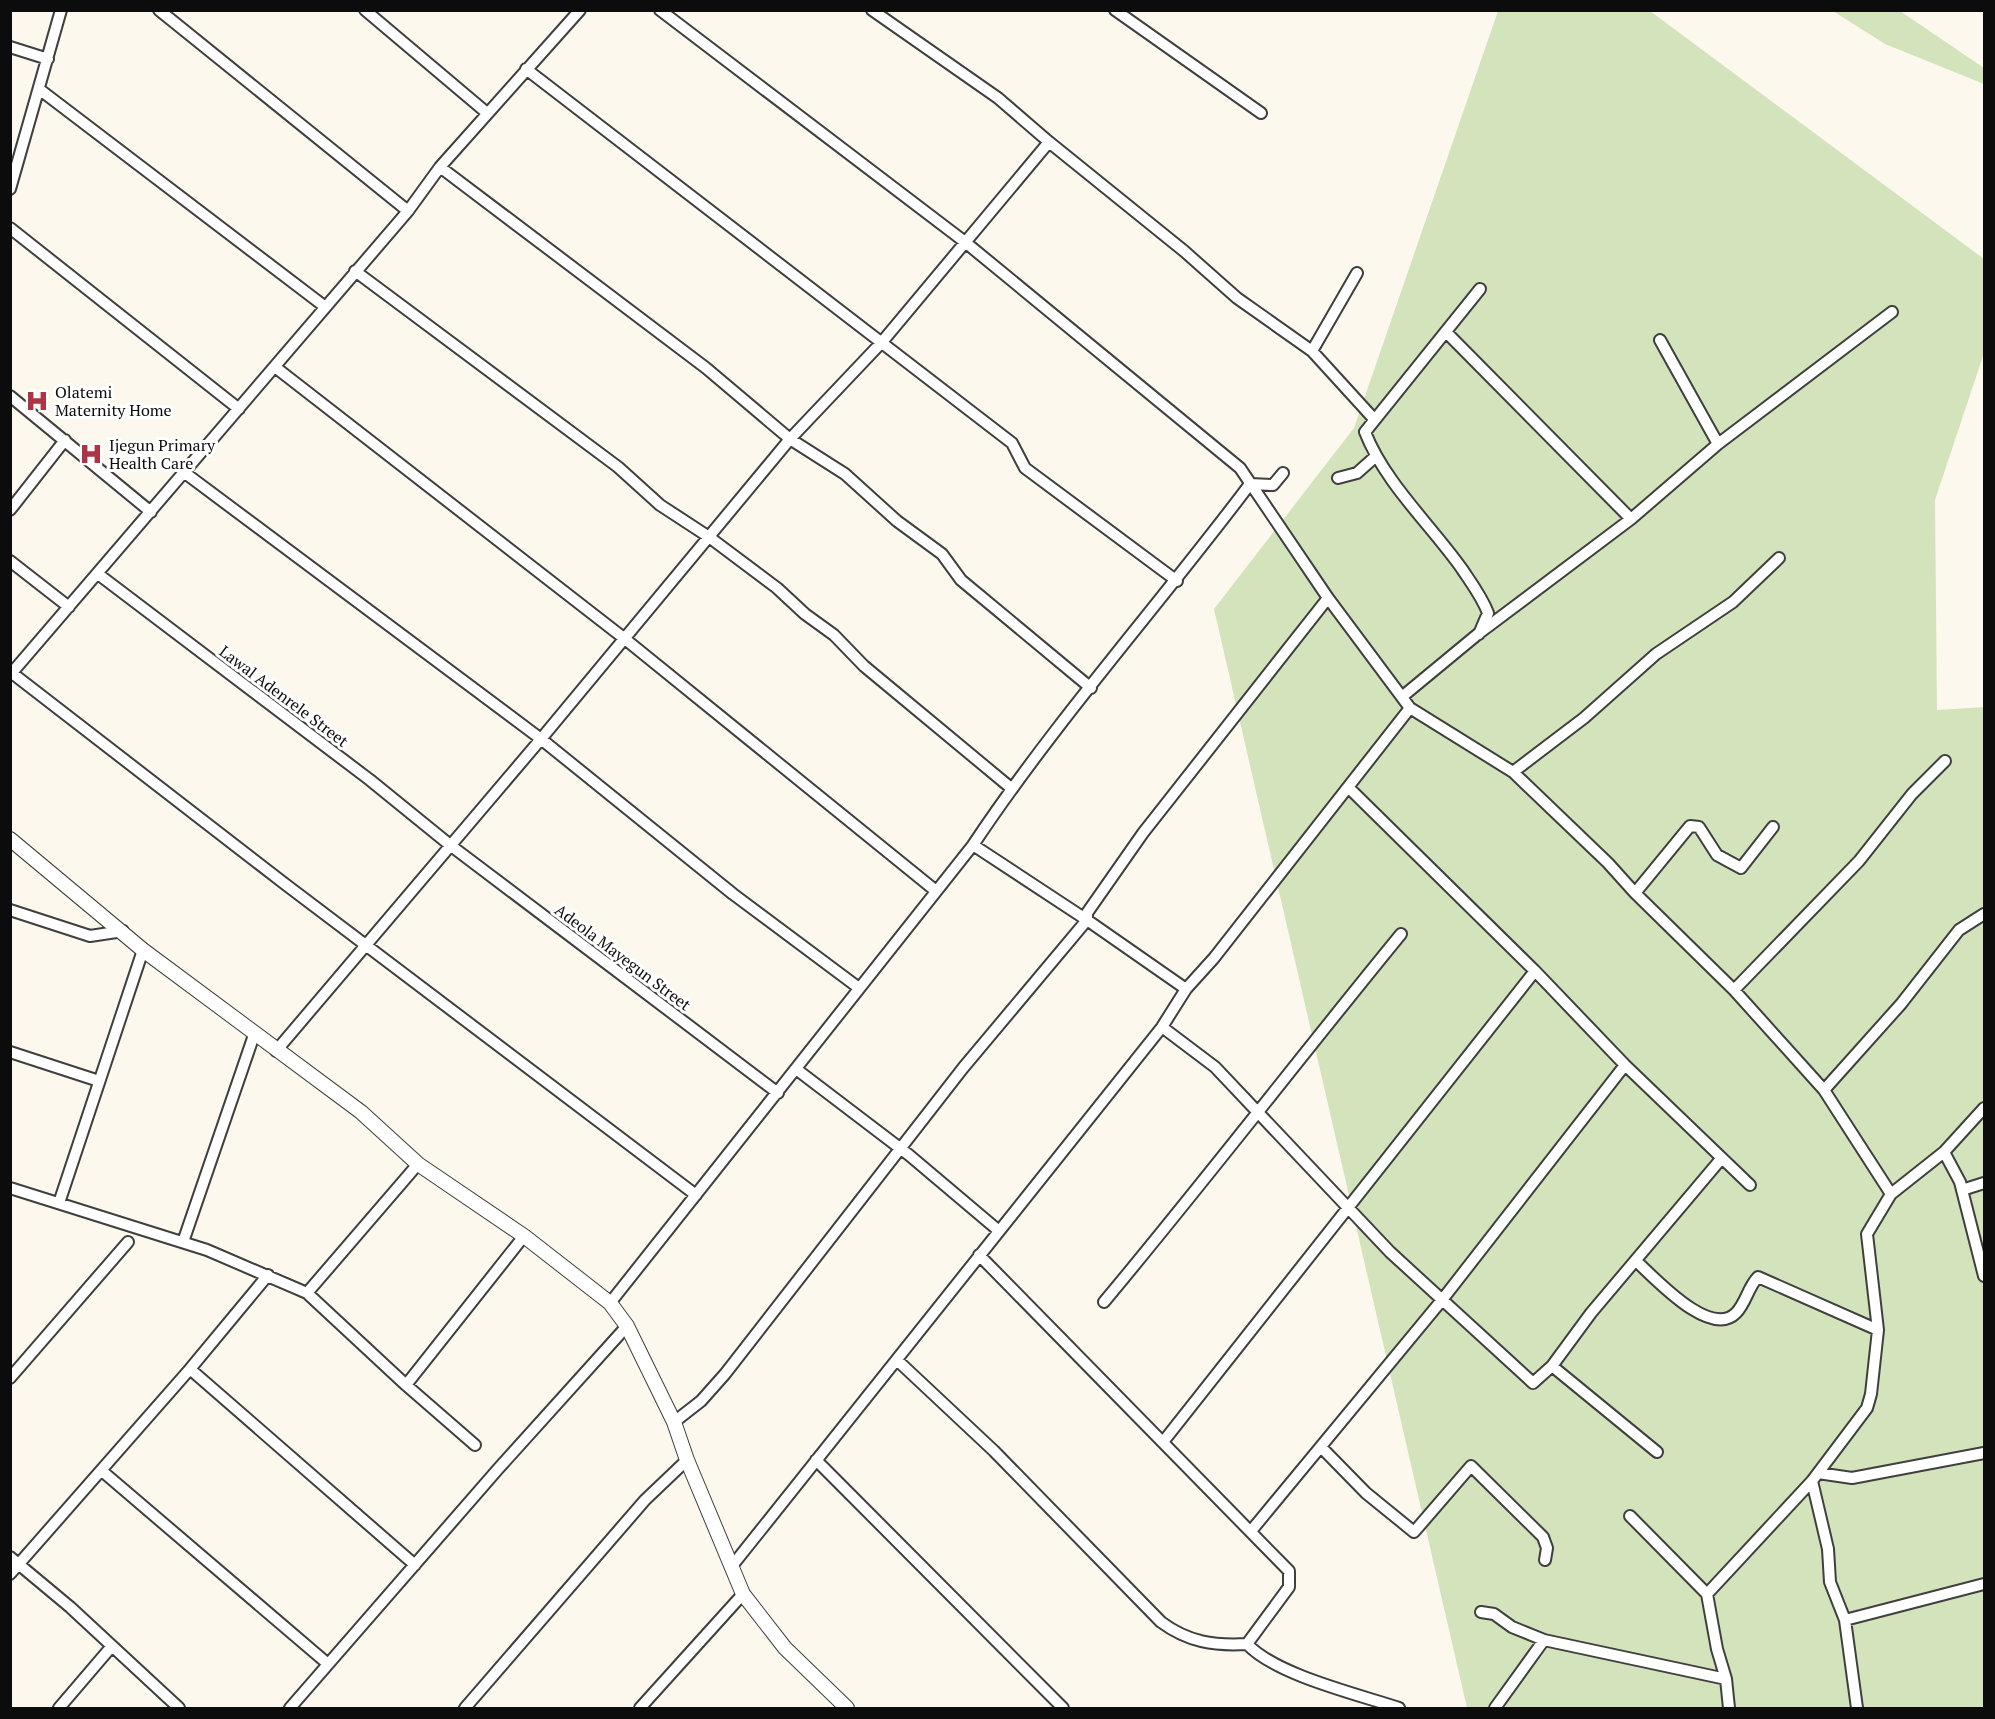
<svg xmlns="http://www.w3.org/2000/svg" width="1995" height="1719" viewBox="0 0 1995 1719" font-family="'PT Serif',serif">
<rect width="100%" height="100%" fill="#fdf8ed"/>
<path fill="#d3e3bb" d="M 1498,11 L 1650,11 L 1984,259 L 1984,353 L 1935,500 L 1937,710 L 1984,707 L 1984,1708 L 1467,1708 L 1214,609 L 1354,428 Z
M 1833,11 L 1900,11 L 1984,68 L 1984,84 L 1885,44 Z"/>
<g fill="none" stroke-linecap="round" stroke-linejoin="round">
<g stroke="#3f3f3f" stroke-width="14">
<path id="minor" d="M 159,10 L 408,211
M 365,10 L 487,113
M 660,10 L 965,242 L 1240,468 L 1328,598 L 1410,708 L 1513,772 L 1608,863 L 1635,893 L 1734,990 L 1824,1090 L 1891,1194
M 872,10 L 998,98 L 1049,142 L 1184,251 L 1237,298 L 1312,351 L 1374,419
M 1115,10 L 1261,113
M 10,47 L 48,59
M 526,69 L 1012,443 L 1025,468 L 1177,581
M 39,89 L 324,306
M 440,167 L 706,368 L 790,439 L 845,474 L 897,521 L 942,554 L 961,580 L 1091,688
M 10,189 L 61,10
M 10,228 L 239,409
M 355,271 L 618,467 L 660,505 L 709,537 L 777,588 L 805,614 L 834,635 L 864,666 L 1011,788
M 1447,333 L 1631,519
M 1660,340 L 1718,444
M 1312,351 L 1357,273
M 275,367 L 625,639 L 936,891
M 10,396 L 151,512
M 185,473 L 541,739 L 733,894 L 859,988
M 1338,478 L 1357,473 L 1375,457
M 1250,484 L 1273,485 L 1283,473
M 10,510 L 65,440
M 10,561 L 69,607
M 98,574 L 370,780 L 450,845 L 778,1093
M 1479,634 L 1488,613 C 1482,597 1472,584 1462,569 C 1430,524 1385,483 1365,432 L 1480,289
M 12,673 L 285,884 L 696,1195
M 10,675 L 408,211 L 440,167 L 580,10
M 1403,696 L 1478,634 L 1631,519 L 1718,444 L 1892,312
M 1513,772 L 1584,718 L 1656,654 L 1733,602 L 1779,558
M 1349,788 L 1535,971 L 1625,1065 L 1750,1185
M 973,845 L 1087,920 L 1186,989
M 1635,893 L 1690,826 L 1699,827 L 1717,855 L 1741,868 L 1773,827
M 10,910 L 90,936 L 123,931
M 1734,990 L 1859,861 L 1912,794 L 1945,761
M 1162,1027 L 1215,1067 L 1390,1252 L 1533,1383 L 1552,1366 L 1591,1313 L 1721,1159
M 276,1051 L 541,739 L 790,439 L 882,342 L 1049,142
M 10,1052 L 99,1081
M 796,1069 L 909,1155 L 999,1231
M 1824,1090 L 1901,1004 L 1959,930 L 1984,914
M 1944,1152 L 1960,1182 L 1984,1276
M 10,1188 L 207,1250 L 307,1293 L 406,1385 L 475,1445
M 1962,1190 L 1984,1183
M 59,1203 L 143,950
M 183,1242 L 254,1035
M 1636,1261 C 1655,1278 1710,1339 1736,1313 C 1746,1303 1748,1287 1758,1277 L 1878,1330
M 307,1293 L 418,1164
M 1104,1302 C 1205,1181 1301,1056 1401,934
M 610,1303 L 973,845 C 1057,719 1159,605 1250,484
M 898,1361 L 994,1451 L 1161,1622 C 1188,1642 1214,1646 1247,1644 L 1289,1587 L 1289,1571 L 979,1255
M 1552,1366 L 1657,1452
M 190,1369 L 415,1565
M 10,1378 L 128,1242
M 406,1385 L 524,1236
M 674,1422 L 701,1401 L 725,1374 L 963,1068 L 1087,920 L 1087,913 L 1143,833 L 1328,598
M 1163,1442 L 1535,971
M 1321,1447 L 1366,1493 L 1414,1532 L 1471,1466 L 1543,1537 L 1547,1548 L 1545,1560
M 816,1460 L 1063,1708
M 102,1471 L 328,1664
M 1818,1473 L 1852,1478 L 1984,1453
M 1812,1481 L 1828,1549 L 1830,1582 L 1845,1620 L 1857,1708
M 1630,1516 L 1707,1594 L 1717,1649 L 1726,1679 L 1729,1708
M 1251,1531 L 1442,1300 L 1625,1065
M 10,1557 L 70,1607 L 179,1708
M 732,1566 L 1162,1027 L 1186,989 L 1214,958 L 1410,708
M 10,1574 L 190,1369 L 268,1275
M 1707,1594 L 1812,1481 L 1867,1408 L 1871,1394 L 1878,1330 L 1867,1234 L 1891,1194 L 1944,1152 L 1984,1108
M 1481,1612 L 1494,1614 L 1512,1627 L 1544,1640 L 1726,1679
M 1845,1620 L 1984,1584
M 1247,1644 C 1276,1675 1357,1694 1399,1708
M 59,1708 L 112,1646
M 290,1708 L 498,1469 L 627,1326
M 465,1708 L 645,1500 L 687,1460
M 640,1708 L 743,1594
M 1495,1708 L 1544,1640"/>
</g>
<g stroke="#3f3f3f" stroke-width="16">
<path id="tertiary" d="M 10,839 L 143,950 L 361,1112 L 418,1164 L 524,1236 L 610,1303 L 627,1326 L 674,1422 L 687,1460 L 743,1594 L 785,1648 L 847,1708"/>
</g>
<use href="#minor" stroke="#fff" stroke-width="10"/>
<use href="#tertiary" stroke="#fff" stroke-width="14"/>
</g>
<defs>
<g id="hospital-bare" transform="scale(1.8)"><path d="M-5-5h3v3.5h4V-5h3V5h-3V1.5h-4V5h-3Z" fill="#ac3445" stroke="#fff" stroke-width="2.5" paint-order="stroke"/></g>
</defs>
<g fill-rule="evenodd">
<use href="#hospital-bare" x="37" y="401"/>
<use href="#hospital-bare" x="91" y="454"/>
</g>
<g text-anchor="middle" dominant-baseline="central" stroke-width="6" stroke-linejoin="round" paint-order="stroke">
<g font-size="16" fill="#0c0c0c" stroke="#fff" text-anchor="start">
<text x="55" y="392">Olatemi<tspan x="55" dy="18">Maternity Home</tspan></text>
<text x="109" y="445">Ijegun Primary<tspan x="109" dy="18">Health Care</tspan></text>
</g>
<g font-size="16" fill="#0c0c0c" stroke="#fff">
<text transform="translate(284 696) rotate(37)">Lawal Adenrele Street</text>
<text transform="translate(623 957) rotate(37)">Adeola Mayegun Street</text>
</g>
</g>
<rect width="1995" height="1719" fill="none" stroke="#0c0c0c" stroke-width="24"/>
</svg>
